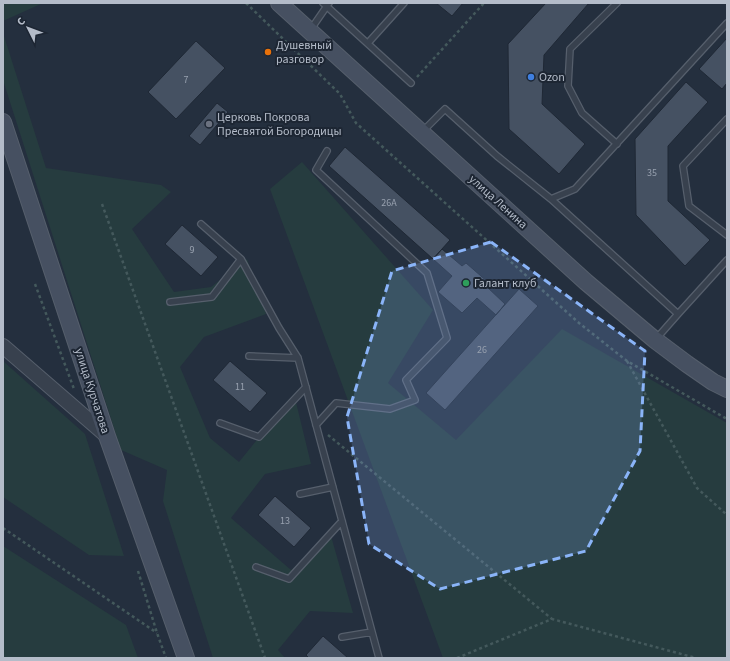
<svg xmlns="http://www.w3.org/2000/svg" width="730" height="661" viewBox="0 0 730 661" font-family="'Source Sans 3',sans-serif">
<rect width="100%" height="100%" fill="#242f3e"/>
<path fill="#263c3f" d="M 3,3 L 43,3 L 3,21 Z
M 3,33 L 46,168 L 161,185 L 171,192 L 132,229 L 174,292 L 211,287 L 247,259 L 266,314 L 204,337 L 180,367 L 210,438 L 239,462 L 294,394 L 311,464 L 265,474 L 231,518 L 291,570 L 331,536 L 353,613 L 310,611 L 278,650 L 285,658 L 213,658 L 163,501 L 167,470 L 121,450 L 3,80 Z
M 302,162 L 433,310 L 388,383 L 456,440 L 562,329 L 727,423 L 727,658 L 443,658 L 270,189 Z
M 3,361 L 85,434 L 124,556 L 89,555 L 3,497 Z
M 3,546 L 126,625 L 138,658 L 3,658 Z"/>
<path fill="#455162" stroke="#1f2835" d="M 436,3 L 463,3 L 452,16 Z
M 546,3 L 589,3 L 544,55 L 542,104 L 585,144 L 559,174 L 509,129 L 508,44 Z
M 727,38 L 727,83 L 722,89 L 699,69 Z
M 196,41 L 225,68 L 176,119 L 148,92 Z
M 686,82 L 708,102 L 668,146 L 668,201 L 710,240 L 685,266 L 636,215 L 635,139 Z
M 217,103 L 228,112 L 200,145 L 189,136 Z
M 345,147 L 450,240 L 433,259 L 329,166 Z
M 182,225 L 218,257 L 201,276 L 165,244 Z
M 442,249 L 462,266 L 466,263 L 489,283 L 486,286 L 505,304 L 496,315 L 477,298 L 462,313 L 438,292 L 452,276 L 433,259 Z
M 519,289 L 538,306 L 445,410 L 426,393 Z
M 230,361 L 267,393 L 250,412 L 213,380 Z
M 275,496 L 311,528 L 294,547 L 258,515 Z
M 323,636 L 348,658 L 309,658 L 306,655 Z"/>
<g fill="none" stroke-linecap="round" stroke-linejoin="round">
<g stroke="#565f6c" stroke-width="8">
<path id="service" d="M 323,3 L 411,83
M 311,29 L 329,3
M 368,43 L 404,3
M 727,119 L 683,166 L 689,206 L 727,235
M 423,131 L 445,109 L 497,156 L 551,199 L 575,189 L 727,23
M 617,144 L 582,113 L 568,86 L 570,49 L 617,3
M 551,199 L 678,314 L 727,260
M 201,224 L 241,259 L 279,328 L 298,358 L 379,658
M 170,302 L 212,297 L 241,259
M 656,339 L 678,314
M 249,356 L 298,358
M 220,423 L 259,437 L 306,387
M 316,425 L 336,403 L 390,409 L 415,400 L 406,380 L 447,338 L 427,273 L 316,170 L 327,151
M 300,494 L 333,487
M 256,567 L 289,579 L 342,521
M 342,637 L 372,632"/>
</g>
<g stroke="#565f6c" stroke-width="16">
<path id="tertiary" d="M 3,346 L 107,436"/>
</g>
<g stroke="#565f6c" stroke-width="18">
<path id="secondary" d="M 279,3 L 586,282 L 655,340 L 687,364 L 713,382 L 727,389
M 3,122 L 107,436 L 186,658"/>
</g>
<path stroke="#44595c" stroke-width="2.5" stroke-dasharray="3 3" stroke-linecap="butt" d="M 246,3 L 340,94 L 356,123 L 579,323 L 627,361 L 727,419
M 417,77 L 484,3
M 102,204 L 265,658
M 35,284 L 74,389
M 627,361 L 697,488 L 727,515
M 328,435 L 552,619
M 3,528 L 157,633
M 138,571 L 157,633 L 166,658
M 457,658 L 552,619 L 696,658"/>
<use href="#service" stroke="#38414e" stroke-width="5.5"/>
<use href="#tertiary" stroke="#38414e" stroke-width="14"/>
<use href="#secondary" stroke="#465061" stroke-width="16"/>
</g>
<path fill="#8ab4f8" fill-opacity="0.2" stroke="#8ab4f8" stroke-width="3" stroke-dasharray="8 5" stroke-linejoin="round" d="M 491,242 L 645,351 L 640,451 L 586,551 L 440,589 L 369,544 L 347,417 L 392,271 Z"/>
<circle fill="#e8710a" stroke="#1d2633" stroke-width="1.5" cx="268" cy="52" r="4"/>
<circle fill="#3f7fe0" stroke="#1d2633" stroke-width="1.5" cx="531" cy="77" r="4"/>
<circle fill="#6b7280" stroke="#1d2633" stroke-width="1.5" cx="209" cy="124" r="4"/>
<circle fill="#2e9e5b" stroke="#1d2633" stroke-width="1.5" cx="466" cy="283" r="4"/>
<g text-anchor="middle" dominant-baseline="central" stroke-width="4" stroke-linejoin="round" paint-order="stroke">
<g font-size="10" fill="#98a1af">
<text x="186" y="80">7</text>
<text x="652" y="173">35</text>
<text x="389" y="203">26А</text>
<text x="192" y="250">9</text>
<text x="482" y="350">26</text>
<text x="240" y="387">11</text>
<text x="285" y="521">13</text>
</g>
<g font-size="12" fill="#b4bcc9" stroke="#1d2633" text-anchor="start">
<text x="276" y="45">Душевный<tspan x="276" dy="14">разговор</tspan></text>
<text x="539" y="77">Ozon</text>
<text x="217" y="117">Церковь Покрова<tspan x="217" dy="14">Пресвятой Богородицы</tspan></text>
<text x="474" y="283">Галант клуб</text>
</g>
<g font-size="12" fill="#b4bcc9" stroke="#1d2633">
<text transform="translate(498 202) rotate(42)">улица Ленина</text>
<text transform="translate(92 391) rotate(72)">улица Курчатова</text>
</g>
</g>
<rect width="730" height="661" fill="none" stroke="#b4bcc9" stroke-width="8"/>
<g transform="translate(28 28) rotate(312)" stroke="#1d2633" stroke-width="3" paint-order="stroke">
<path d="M0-3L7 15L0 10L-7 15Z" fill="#b4bcc9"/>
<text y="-6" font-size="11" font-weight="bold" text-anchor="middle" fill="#b4bcc9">С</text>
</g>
</svg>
